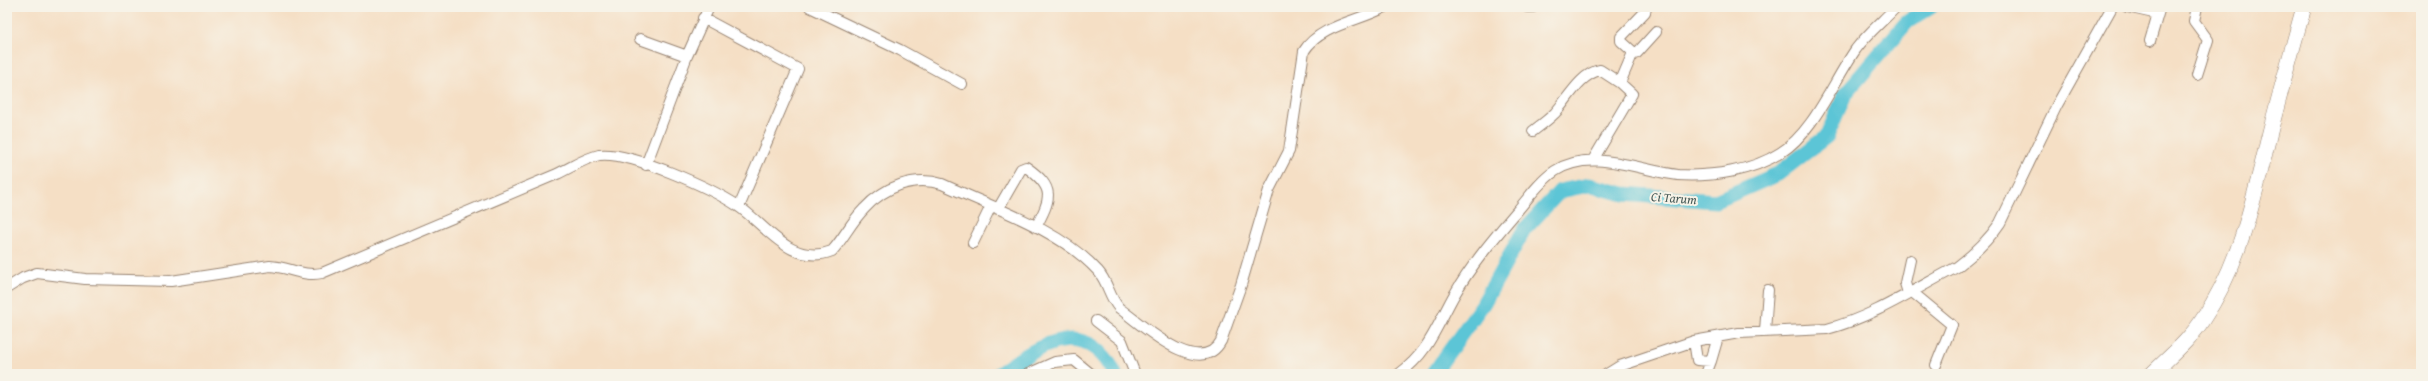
<svg xmlns="http://www.w3.org/2000/svg" width="2428" height="381" viewBox="0 0 2428 381" font-family="'Gentium Book Plus',serif">
<rect width="100%" height="100%" fill="#f7f3e8"/>
<filter id="ink" filterUnits="userSpaceOnUse"><feTurbulence type="fractalNoise" baseFrequency=".025" numOctaves="2"/><feDisplacementMap in="SourceGraphic" scale="8" xChannelSelector="R" yChannelSelector="G"/><feConvolveMatrix kernelMatrix="1 2 1 2 8 2 1 2 1" color-interpolation-filters="sRGB"/></filter>
<filter id="wash" filterUnits="userSpaceOnUse"><feTurbulence type="fractalNoise" baseFrequency=".012" numOctaves="4" result="noise"/><feDisplacementMap in="SourceGraphic" scale="16" xChannelSelector="R" yChannelSelector="G"/><feGaussianBlur stdDeviation="0.9" result="paint"/><feColorMatrix in="noise" values="0 0 0 0 0 0 0 0 0 0 0 0 0 0 0 0 0 1.4 0 .05"/><feComposite in="paint" operator="in"/></filter>
<g filter="url(#wash)">
<rect width="100%" height="100%" fill="#f5dfc5"/>
<g fill="none" stroke-linecap="round" stroke-linejoin="round">
<path stroke="#5bc5d6" stroke-width="15" d="M 999,374 C 1037,345 1087,315 1115,374
M 1433,374 L 1483,304 L 1524,230 L 1560,191 L 1589,185 L 1624,194 L 1716,201 L 1778,174 L 1827,136 L 1845,94 L 1907,22 L 1931,7"/>
</g>
</g>
<g filter="url(#ink)">
<g fill="none" stroke-linecap="round" stroke-linejoin="round">
<g stroke="#988472" stroke-width="12">
<path id="street" d="M 810,7 L 900,50 L 962,84
M 1527,7 L 1533,7
M 2127,7 L 2158,14
M 2197,7 L 2194,21 L 2208,40 L 2197,75
M 703,18 L 798,69 L 739,207
M 640,39 L 687,56
M 2150,41 L 2160,7
M 1632,55 L 1637,53 L 1656,32
M 1533,131 C 1541,125 1548,120 1555,113 C 1568,99 1580,74 1600,70 L 1620,83 L 1632,55 L 1632,51 L 1621,41 L 1621,37 L 1645,12 L 1646,7
M 1593,160 L 1632,94 L 1620,83
M 646,165 L 687,56 L 709,7
M 998,209 L 1021,169 L 1026,167 C 1056,188 1051,198 1036,227
M 973,243 L 991,206
M 7,288 L 23,278 L 37,273 L 85,279 L 171,281 L 270,266 C 289,267 303,277 322,273 L 557,174 C 570,168 585,158 599,155 C 630,151 711,188 738,206 C 766,225 791,267 832,251 C 844,238 851,222 864,209 C 884,187 914,175 942,184 C 992,207 1061,230 1098,271 C 1108,282 1109,297 1119,308 C 1141,324 1200,380 1221,341 L 1241,285 L 1269,190 L 1289,151 L 1304,51 C 1320,25 1360,21 1385,7
M 1911,291 L 1952,325 L 1936,365
M 1908,293 L 1905,283 L 1910,260
M 1096,321 L 1122,341 L 1135,374
M 1765,331 L 1768,290
M 1694,341 L 1697,360 L 1711,361 L 1718,337
M 1028,374 L 1055,362 L 1074,360 L 1091,374
M 1399,374 C 1428,353 1436,328 1453,297 C 1471,265 1494,238 1518,210 C 1529,197 1541,180 1555,171 C 1591,147 1640,171 1678,175 C 1712,177 1752,171 1780,153 C 1814,132 1833,82 1856,49 C 1867,34 1883,21 1896,7
M 1607,374 L 1620,366 L 1694,341 L 1739,333 L 1827,329 C 1873,317 1915,289 1957,267 C 1974,254 1988,241 2000,223 L 2057,105 L 2112,7
M 1706,374 L 1711,361"/>
</g>
<g stroke="#988472" stroke-width="16">
<path id="primary" d="M 2152,374 C 2169,357 2190,340 2203,319 C 2241,263 2254,197 2270,132 C 2281,90 2292,49 2304,7"/>
</g>
<use href="#street" stroke="#fff" stroke-width="10"/>
<use href="#primary" stroke="#fff" stroke-width="15"/>
</g>
</g>
<g text-anchor="middle" dominant-baseline="central" stroke-width="4" stroke-linejoin="round" paint-order="stroke">
<g font-size="13" font-style="italic" fill="#455855" stroke="#f7f3e8">
<text transform="translate(1674 198) rotate(4)">Ci Tarum</text>
</g>
</g>
<rect width="2428" height="381" fill="none" stroke="#f7f3e8" stroke-width="24"/>
</svg>
